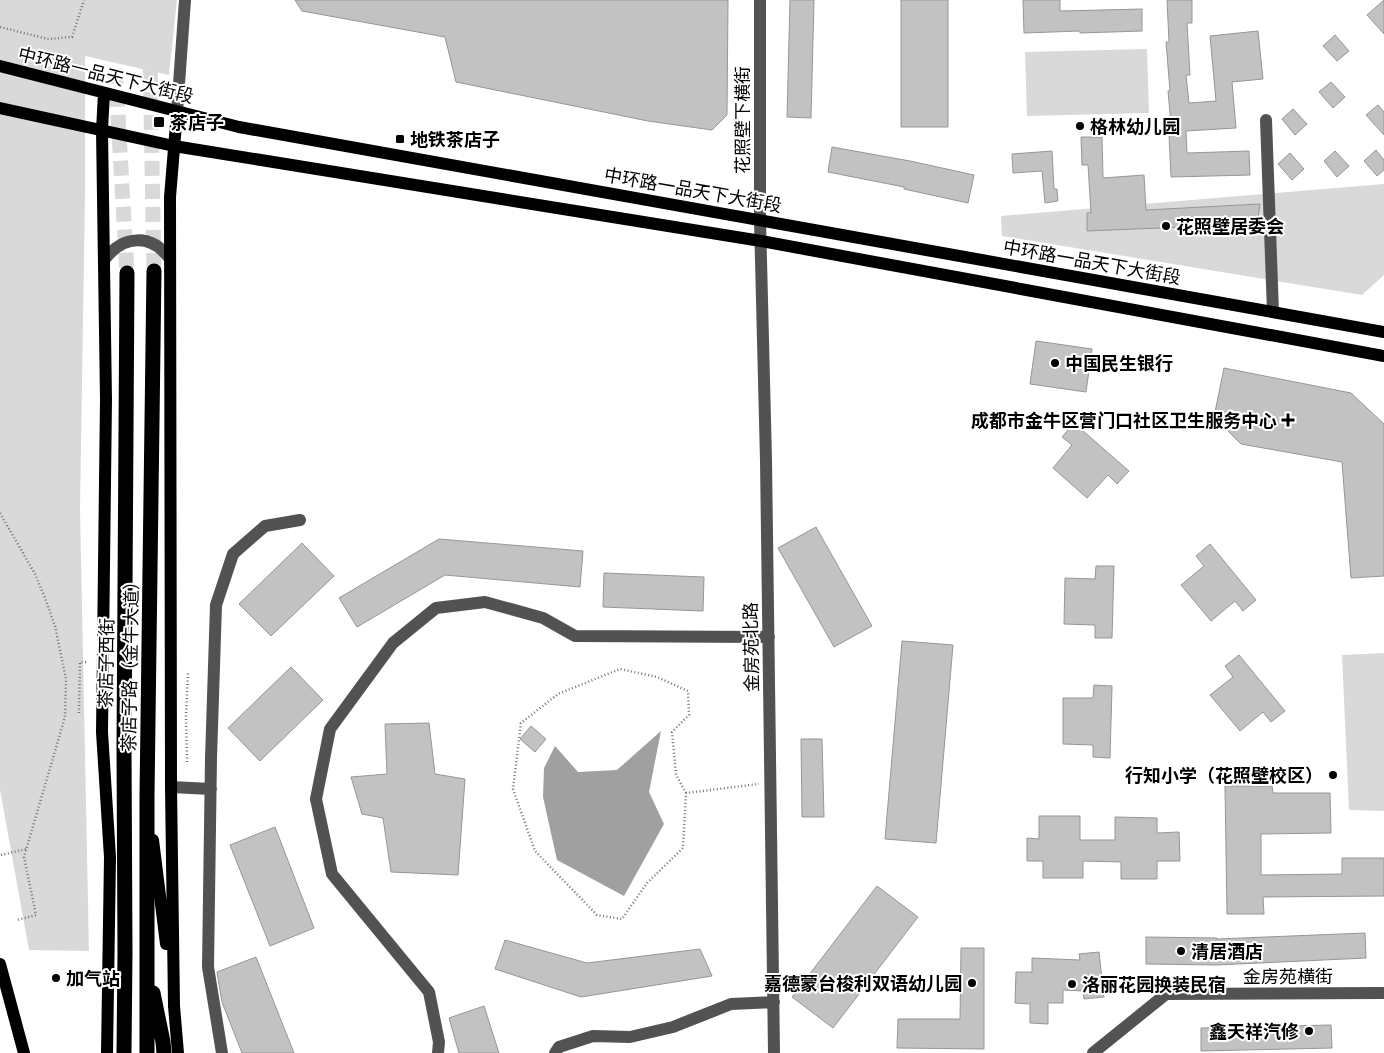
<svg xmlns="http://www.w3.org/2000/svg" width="1384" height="1053" viewBox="0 0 1384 1053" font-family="Roboto,'Noto Sans SC',sans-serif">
<rect width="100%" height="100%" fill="#fff"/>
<path fill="#d9d9d9" d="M 0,0 L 177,0 L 169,75 L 85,56 L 85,194 L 80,509 L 89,951 L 29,950 L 0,790 Z
M 1147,49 L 1149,113 L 1027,116 L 1025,52 Z
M 1384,184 L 1384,275 L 1362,295 L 1002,236 L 1001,216 Z
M 1384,653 L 1384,811 L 1349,810 L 1342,655 Z"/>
<path fill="#a0a0a0" d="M 661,731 L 649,792 L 664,824 L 624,896 L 557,860 L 543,797 L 544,768 L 555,746 L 578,772 L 617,770 Z"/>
<path fill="#c2c2c2" stroke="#969696" d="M 295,0 L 728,0 L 727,115 L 712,130 L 648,121 L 456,82 L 445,37 L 302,11 Z
M 790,0 L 814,0 L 811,118 L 787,117 Z
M 901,0 L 948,0 L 948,127 L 901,127 Z
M 1023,0 L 1060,0 L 1060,11 L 1142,9 L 1142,31 L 1080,33 L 1080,31 L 1024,33 Z
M 1167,0 L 1192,0 L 1192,23 L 1187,23 L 1190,75 L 1186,75 L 1189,103 L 1216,101 L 1210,36 L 1258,31 L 1263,79 L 1232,82 L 1236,128 L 1186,131 L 1187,153 L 1249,151 L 1250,175 L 1171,177 L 1169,135 L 1172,135 L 1168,91 L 1170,91 L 1166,42 L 1169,42 Z
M 1384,0 L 1384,34 L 1367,15 Z
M 1335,35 L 1349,51 L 1337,61 L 1323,46 Z
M 1331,82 L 1345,97 L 1333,108 L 1319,92 Z
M 1378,105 L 1384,112 L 1384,135 L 1366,115 Z
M 1293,109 L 1307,124 L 1295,135 L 1282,119 Z
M 1081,137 L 1102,137 L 1103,178 L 1144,175 L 1146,210 L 1260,204 L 1257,224 L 1087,231 L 1087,213 L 1091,213 L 1088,165 L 1082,165 Z
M 832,147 L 910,161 L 974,175 L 968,203 L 904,189 L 904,187 L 828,172 Z
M 1376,150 L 1384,160 L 1384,170 L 1377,176 L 1364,161 Z
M 1052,151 L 1054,189 L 1057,189 L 1058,201 L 1045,203 L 1042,171 L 1013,173 L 1012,154 Z
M 1335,151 L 1349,166 L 1337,177 L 1324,161 Z
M 1290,153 L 1304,169 L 1292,180 L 1278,164 Z
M 1036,341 L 1092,349 L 1086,392 L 1030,384 Z
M 1224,368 L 1351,393 L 1384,424 L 1384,576 L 1351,578 L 1342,462 L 1241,444 L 1214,417 Z
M 1074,423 L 1129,471 L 1117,484 L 1108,475 L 1087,498 L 1053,468 L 1072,445 L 1062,437 Z
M 816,527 L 872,626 L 834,647 L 778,548 Z
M 439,539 L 583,551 L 580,587 L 445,575 L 357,627 L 339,598 Z
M 302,543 L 334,576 L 271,636 L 239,604 Z
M 1210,544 L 1256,600 L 1243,611 L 1235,601 L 1211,621 L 1181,585 L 1204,566 L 1196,556 Z
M 1096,566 L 1114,566 L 1112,638 L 1095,638 L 1095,625 L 1064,624 L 1065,578 L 1095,579 Z
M 604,573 L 704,577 L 703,611 L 603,607 Z
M 902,641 L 953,645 L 936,843 L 885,839 Z
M 1239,655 L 1285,711 L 1271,722 L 1263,712 L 1240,731 L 1210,695 L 1233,677 L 1225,666 Z
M 291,667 L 323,700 L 260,761 L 228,728 Z
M 1094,685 L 1112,686 L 1110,758 L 1093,757 L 1093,745 L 1063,744 L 1063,698 L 1093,698 Z
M 429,723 L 435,774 L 465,779 L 458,875 L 391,872 L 383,818 L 362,814 L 351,777 L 387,774 L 385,724 Z
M 531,726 L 546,739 L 535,752 L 520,739 Z
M 801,739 L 822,739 L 824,817 L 802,817 Z
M 1225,786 L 1272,786 L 1273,793 L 1330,793 L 1331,833 L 1261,834 L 1261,875 L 1342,874 L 1342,858 L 1384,858 L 1384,896 L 1263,897 L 1264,914 L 1227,914 Z
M 1039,816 L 1080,816 L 1080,840 L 1115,840 L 1115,817 L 1157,818 L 1157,833 L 1179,832 L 1180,861 L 1157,861 L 1157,879 L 1121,879 L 1121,862 L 1083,861 L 1083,878 L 1043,878 L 1043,861 L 1027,861 L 1027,838 L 1039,839 Z
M 275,827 L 314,928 L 270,946 L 230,845 Z
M 877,886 L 918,917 L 833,1028 L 792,997 Z
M 1365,933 L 1366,958 L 1217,965 L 1146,964 L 1146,937 L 1217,938 L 1217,939 Z
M 505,940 L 587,963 L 700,949 L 712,976 L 581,997 L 495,969 Z
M 961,948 L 984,948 L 984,1049 L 897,1048 L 898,1019 L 960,1019 Z
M 1099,952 L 1104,997 L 1084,999 L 1083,991 L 1063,990 L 1063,1003 L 1048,1003 L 1048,1024 L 1030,1023 L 1030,1004 L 1015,1003 L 1016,972 L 1032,972 L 1032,958 L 1080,960 L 1079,954 Z
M 256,957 L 294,1053 L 242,1053 L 222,1002 L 217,972 Z
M 484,1006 L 499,1053 L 459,1053 L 449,1018 Z
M 1331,1025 L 1332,1048 L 1201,1051 L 1201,1028 Z"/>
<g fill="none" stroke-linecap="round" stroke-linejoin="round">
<path stroke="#d9d9d9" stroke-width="15" stroke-dasharray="15 8" stroke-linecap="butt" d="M 113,0 L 113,29 L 127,273
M 149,0 L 154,271"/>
<path stroke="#747474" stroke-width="2.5" stroke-dasharray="1 2.5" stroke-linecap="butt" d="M 0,27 L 48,39 L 72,37 L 84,0
M 0,513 L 35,574 L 45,598 L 55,626 L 66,679 L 65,717 L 24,857 L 36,915 L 17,920
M 79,713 L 80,662 L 88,662
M 187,762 L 186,717 L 188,671
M 686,793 L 676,775 L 672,732 L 689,715 L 688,691 L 657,677 L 620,669 L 558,694 L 521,723 L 513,789 L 535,851 L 597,915 L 622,919 L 647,883 L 683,848 L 686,793 L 759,784
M 1,855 L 26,849"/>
<path stroke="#525252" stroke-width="12" d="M 760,0 L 760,220 L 766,460 L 774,1053
M 177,112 L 185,0
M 1266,120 L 1273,312
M 104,260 C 123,235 151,233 170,259
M 171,787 L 211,789
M 222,1053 L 208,967 L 211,758 L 216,605 L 233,554 L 265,526 L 300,520
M 438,1053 L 439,1042 L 429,992 L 332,874 L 316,799 L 330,729 L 393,643 L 436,608 L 485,602 L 543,618 L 575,636 L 769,637
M 555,1053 L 559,1047 L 593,1036 L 630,1037 L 673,1027 L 731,1004 L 774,1002
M 1093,1053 L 1166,994 L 1384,993"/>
<path stroke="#000" stroke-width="12" d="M 0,66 L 239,127 L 1384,332
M 104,93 L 102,130 L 106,399 L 102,732 L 110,857 L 107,1053
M 0,108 L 174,146 L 761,241 L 1384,356
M 177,112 L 170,197 L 171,787 L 174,1006 L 178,1053
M 153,840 L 166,944
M 0,964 L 24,1053"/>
<path stroke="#000" stroke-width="15" d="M 153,993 L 163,1042 L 164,1053
M 124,1053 L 125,952 L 124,747 L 127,273
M 147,1053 L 147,796 L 154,271"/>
</g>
<g fill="#000" stroke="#fff" stroke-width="2">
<rect x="153" y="116" width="12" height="12" rx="2.5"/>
<circle cx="1080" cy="126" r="5"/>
<rect x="395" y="134" width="10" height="10" rx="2.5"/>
<circle cx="1166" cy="226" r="5"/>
<circle cx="1055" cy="363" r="5"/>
<path d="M1285.5 412.5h5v5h5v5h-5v5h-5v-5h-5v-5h5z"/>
<circle cx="1333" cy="775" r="5"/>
<circle cx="1181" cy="951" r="5"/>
<circle cx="56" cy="978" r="5"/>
<circle cx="972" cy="983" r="5"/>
<circle cx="1072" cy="984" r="5"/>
<circle cx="1309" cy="1031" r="5"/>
</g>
<g text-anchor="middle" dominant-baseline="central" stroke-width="4" stroke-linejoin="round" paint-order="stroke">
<g font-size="18" fill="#000" stroke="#fff">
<text transform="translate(106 75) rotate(14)">中环路一品天下大街段</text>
<text transform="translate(742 120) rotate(-90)">花照壁下横街</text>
<text transform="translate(693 190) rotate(10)">中环路一品天下大街段</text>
<text transform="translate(1092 262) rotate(10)">中环路一品天下大街段</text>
<text transform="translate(751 647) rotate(-91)">金房苑北路</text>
<text transform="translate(130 662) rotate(-89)">茶店子路（金牛大道）</text>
<text transform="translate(106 663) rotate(-89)">茶店子西街</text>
<text x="1288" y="976">金房苑横街</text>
</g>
<g font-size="18" font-weight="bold" fill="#000" stroke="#fff" text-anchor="start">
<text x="170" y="122">茶店子</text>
<text x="1090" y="126">格林幼儿园</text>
<text x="410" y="139">地铁茶店子</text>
<text x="1176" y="226">花照壁居委会</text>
<text x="1065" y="363">中国民生银行</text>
<text x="1277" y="420" text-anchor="end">成都市金牛区营门口社区卫生服务中心</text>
<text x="1323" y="775" text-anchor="end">行知小学（花照壁校区）</text>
<text x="1191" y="951">清居酒店</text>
<text x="66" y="978">加气站</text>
<text x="962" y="983" text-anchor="end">嘉德蒙台梭利双语幼儿园</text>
<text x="1082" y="984">洛丽花园换装民宿</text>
<text x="1299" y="1031" text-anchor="end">鑫天祥汽修</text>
</g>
</g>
</svg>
